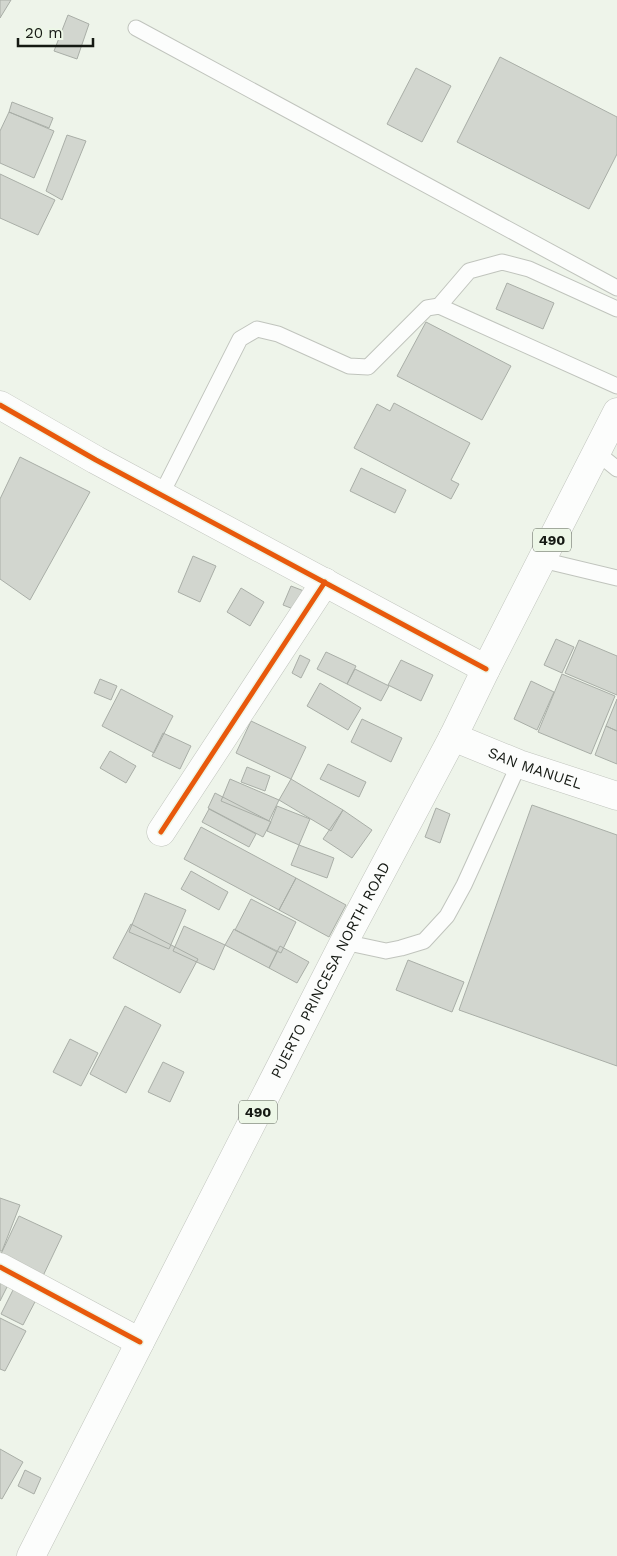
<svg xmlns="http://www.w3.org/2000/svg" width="617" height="1556" viewBox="0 0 617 1556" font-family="'Work Sans',sans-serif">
<rect width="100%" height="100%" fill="#eef4ea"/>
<path fill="#d2d6cf" stroke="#a9aea7" d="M 0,0 L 11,0 L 0,18 Z
M 68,15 L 89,24 L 77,59 L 54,51 Z
M 500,57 L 617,117 L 617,154 L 589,209 L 457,142 Z
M 416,68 L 451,86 L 422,142 L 387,124 Z
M 12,102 L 53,118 L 49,128 L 9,112 Z
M 9,112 L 54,131 L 34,178 L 0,163 L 0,131 Z
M 67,135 L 86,141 L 62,200 L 46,191 Z
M 0,174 L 55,200 L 38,235 L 0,218 Z
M 507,283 L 554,303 L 543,329 L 496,309 Z
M 426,322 L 511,366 L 482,420 L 397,376 Z
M 394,403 L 470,443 L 451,480 L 459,484 L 451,499 L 354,448 L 377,404 L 390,411 Z
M 20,457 L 90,492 L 30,600 L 0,579 L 0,499 Z
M 361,468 L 406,490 L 395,513 L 350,491 Z
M 193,556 L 216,566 L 200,602 L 178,592 Z
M 291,586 L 309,593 L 301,612 L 283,605 Z
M 241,588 L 264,602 L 250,626 L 227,612 Z
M 556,639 L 574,647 L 562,673 L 544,665 Z
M 579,640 L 617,656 L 617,695 L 565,673 Z
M 326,652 L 356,666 L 347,684 L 317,669 Z
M 300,655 L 310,660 L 301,678 L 292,673 Z
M 401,660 L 433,675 L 421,701 L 388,685 Z
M 355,669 L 389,686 L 381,701 L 347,684 Z
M 562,674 L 615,696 L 591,754 L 538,732 Z
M 100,679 L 117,686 L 111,700 L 94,693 Z
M 531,681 L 554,692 L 537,730 L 514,719 Z
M 320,683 L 361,708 L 348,730 L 307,706 Z
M 121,689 L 173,716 L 154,753 L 102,726 Z
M 617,699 L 617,731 L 606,726 Z
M 362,719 L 402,738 L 391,762 L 351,742 Z
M 251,721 L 306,747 L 291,779 L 236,753 Z
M 606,726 L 617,731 L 617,764 L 595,755 Z
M 163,733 L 191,746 L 180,769 L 152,756 Z
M 110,751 L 136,766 L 126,783 L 100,768 Z
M 328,764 L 366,782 L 359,797 L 320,779 Z
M 247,767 L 270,776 L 265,791 L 241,782 Z
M 230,779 L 279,800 L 269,821 L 221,801 Z
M 291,779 L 343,810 L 331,831 L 279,800 Z
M 215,793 L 271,822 L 263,837 L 208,808 Z
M 532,805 L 617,835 L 617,1066 L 459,1010 Z
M 277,806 L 310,819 L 299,845 L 267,831 Z
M 436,808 L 450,814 L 440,843 L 425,837 Z
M 209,809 L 256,834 L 249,847 L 202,822 Z
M 343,810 L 372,830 L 352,858 L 323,839 Z
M 201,827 L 296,878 L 279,910 L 184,859 Z
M 299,845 L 334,858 L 327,878 L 291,865 Z
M 191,871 L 228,892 L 219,910 L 181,889 Z
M 296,878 L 346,905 L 329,937 L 279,910 Z
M 145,893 L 186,910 L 169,949 L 129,932 Z
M 251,899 L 296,922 L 281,953 L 235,930 Z
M 131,924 L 198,959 L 180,993 L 113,958 Z
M 184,926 L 225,945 L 214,970 L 173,951 Z
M 234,929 L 277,952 L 269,968 L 225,945 Z
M 280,946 L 309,962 L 297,983 L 269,968 Z
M 408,960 L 464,982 L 452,1012 L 396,990 Z
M 125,1006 L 161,1025 L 126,1093 L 90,1074 Z
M 70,1039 L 98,1053 L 81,1086 L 53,1072 Z
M 163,1062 L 184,1072 L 170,1102 L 148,1092 Z
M 0,1198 L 20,1205 L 2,1251 L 0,1251 Z
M 19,1216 L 62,1236 L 42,1278 L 0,1256 Z
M 0,1273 L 11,1279 L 0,1301 Z
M 16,1284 L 38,1296 L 23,1325 L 1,1314 Z
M 0,1318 L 26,1331 L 5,1371 L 0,1369 Z
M 0,1449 L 23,1462 L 2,1499 L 0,1498 Z
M 25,1470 L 41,1478 L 34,1494 L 18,1486 Z"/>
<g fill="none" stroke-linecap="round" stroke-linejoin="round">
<g stroke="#c0c4bd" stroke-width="17">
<path id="lane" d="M 136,28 L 617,288
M 439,306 L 469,271 L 502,262 L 529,269 L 617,309
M 596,452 L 617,469
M 161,495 L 240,339 L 257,329 L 278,334 L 349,366 L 368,367 L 427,308 L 439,306 L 617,386
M 542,560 L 617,578
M 344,942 L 386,951 L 401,948 L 424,941 L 447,916 L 464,885 L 519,764"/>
</g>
<g stroke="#c0c4bd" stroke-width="29">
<g id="street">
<path id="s1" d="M 453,737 L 519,764 L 617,796"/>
<path d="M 161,832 L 325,582"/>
<path d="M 0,1267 L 140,1342"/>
</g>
</g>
<g stroke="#c0c4bd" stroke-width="29">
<path id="secondary" d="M 0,405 L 96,460 L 486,669"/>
</g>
<g stroke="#c0c4bd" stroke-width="29">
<g id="primary">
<path id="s2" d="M 31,1556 L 344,942 L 453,737 L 486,669 L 617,412"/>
</g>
</g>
<use href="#lane" stroke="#fcfdfc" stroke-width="15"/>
<use href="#street" stroke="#fcfdfc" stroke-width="28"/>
<use href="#secondary" stroke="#fcfdfc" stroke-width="28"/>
<use href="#primary" stroke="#fcfdfc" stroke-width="28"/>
<g stroke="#edf7e7" stroke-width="8">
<path id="cycleway" d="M 0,405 L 96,460 L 486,669
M 161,832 L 325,582
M 0,1267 L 140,1342"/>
</g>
<use href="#cycleway" stroke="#e8590c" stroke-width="5"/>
</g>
<g text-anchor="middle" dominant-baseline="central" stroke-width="5" stroke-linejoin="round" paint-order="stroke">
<g fill="#edf7e7" stroke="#565c53" stroke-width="1">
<rect x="533" y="528.5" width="38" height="23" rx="4"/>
<rect x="239" y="1100.5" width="38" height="23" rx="4"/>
</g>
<g font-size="14" font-weight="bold" fill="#151913">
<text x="552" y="540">490</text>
<text x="258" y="1112">490</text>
</g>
<g font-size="15" fill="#151913" stroke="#edf7e7">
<text stroke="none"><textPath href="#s1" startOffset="88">SAN MANUEL</textPath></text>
<text stroke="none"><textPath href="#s2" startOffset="658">PUERTO PRINCESA NORTH ROAD</textPath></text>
</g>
</g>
<path d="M18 38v8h75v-8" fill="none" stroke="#151913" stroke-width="2.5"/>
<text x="25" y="38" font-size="15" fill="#151913" stroke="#edf7e7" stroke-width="4" paint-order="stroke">20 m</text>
</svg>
